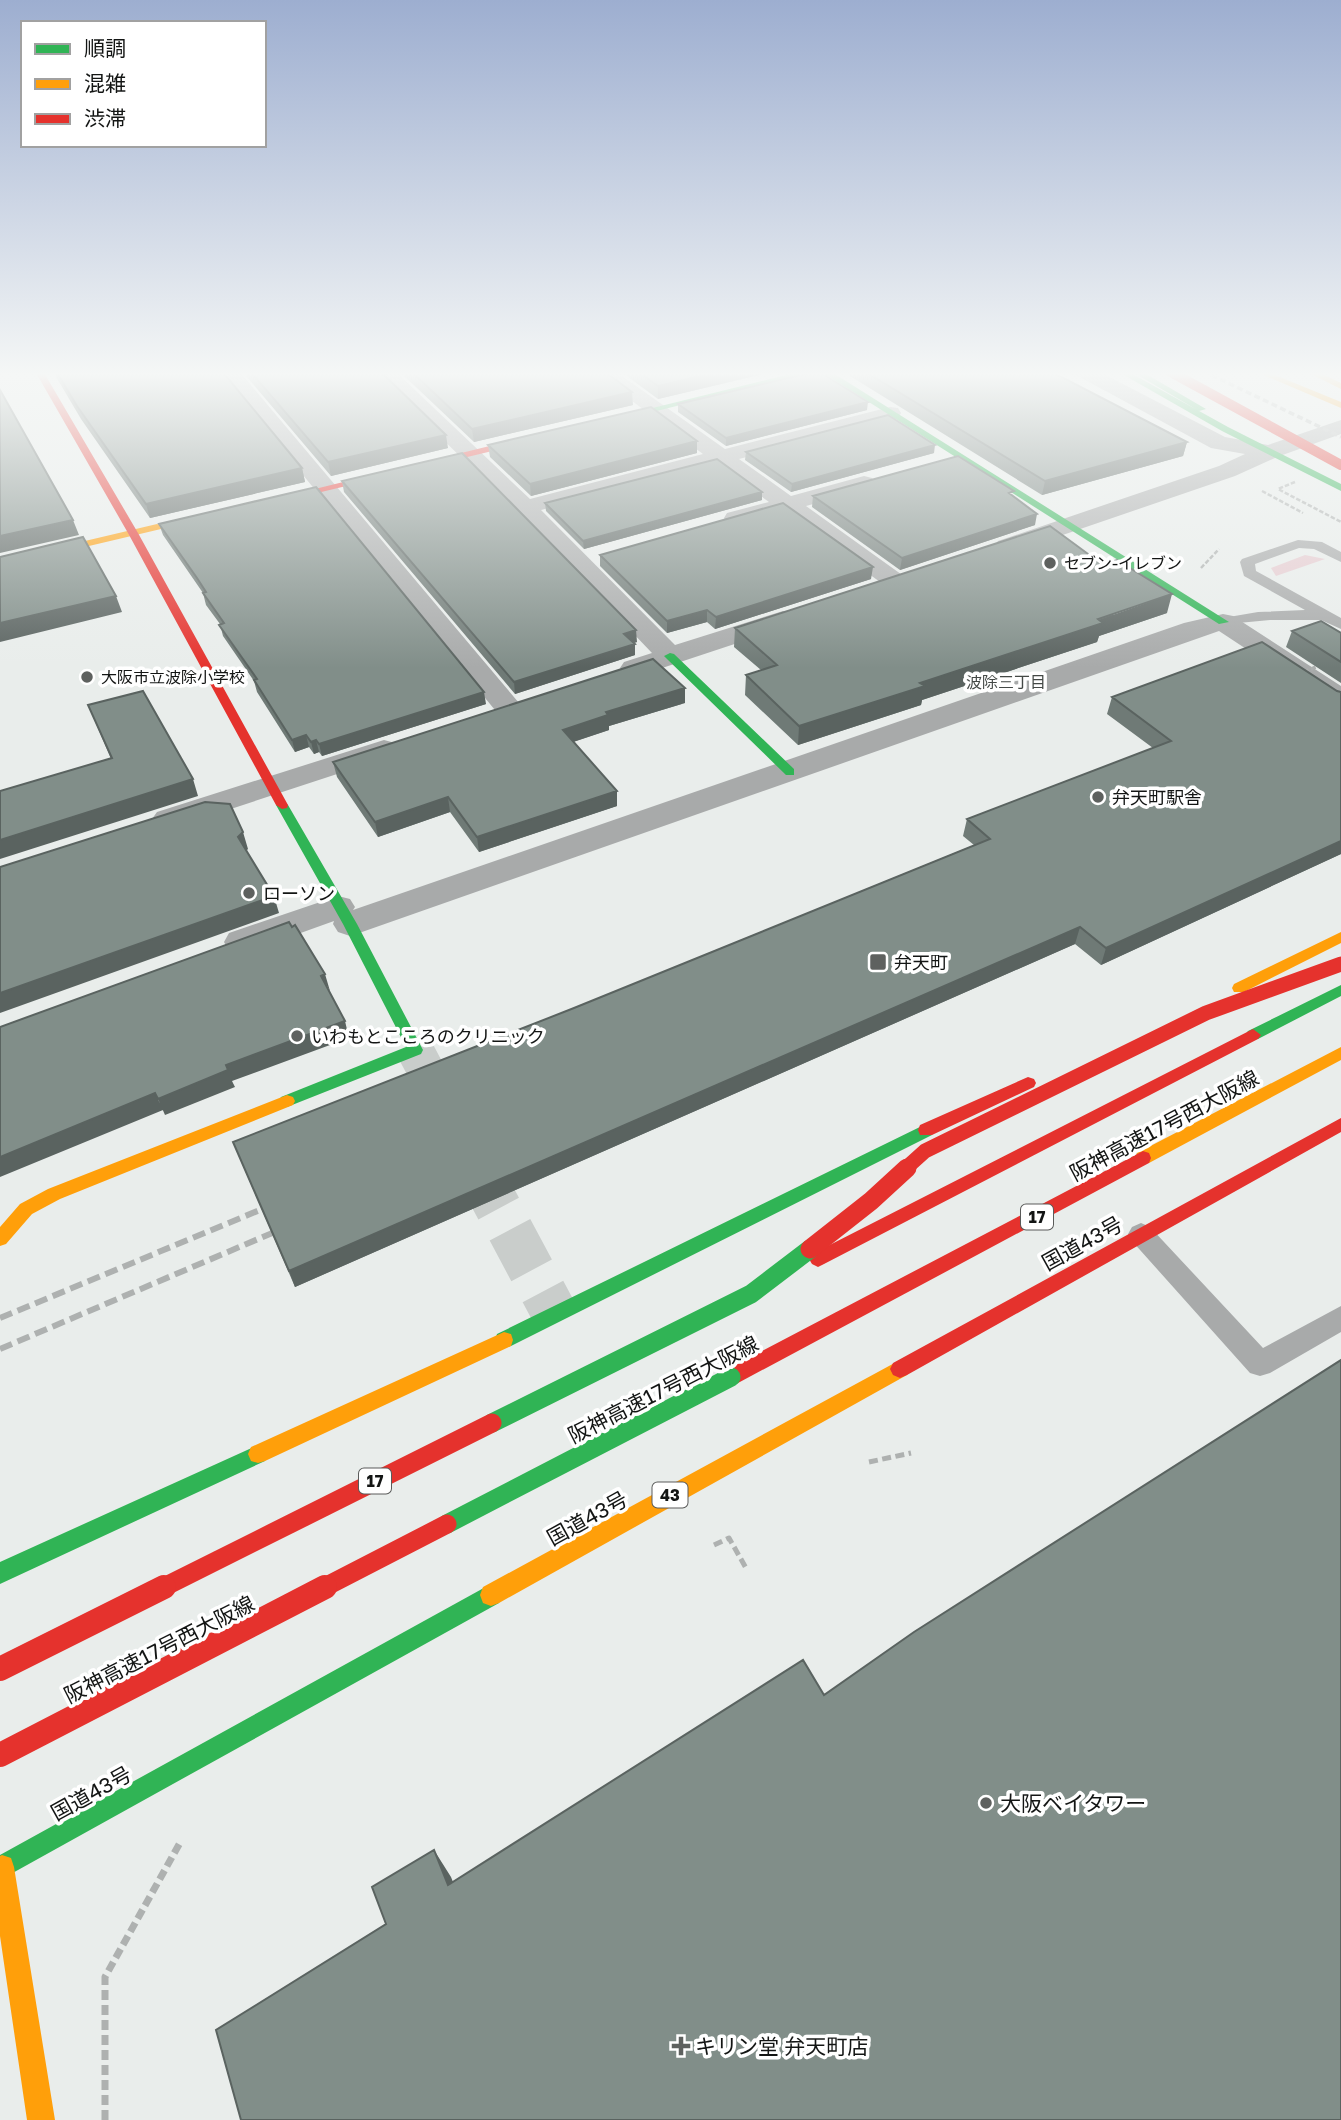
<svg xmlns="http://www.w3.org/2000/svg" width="1341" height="2120" viewBox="0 0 1341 2120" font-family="'Golos Text','Noto Sans JP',sans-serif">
<rect width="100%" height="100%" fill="#e9edeb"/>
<path fill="#e6cbd0" d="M 1305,555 L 1325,559 L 1276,576 L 1271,568 Z"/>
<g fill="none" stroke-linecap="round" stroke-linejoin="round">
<path stroke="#c9cdcb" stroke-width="37" stroke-dasharray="37 18" stroke-linecap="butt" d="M 415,1050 L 478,1169"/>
<path stroke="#c9cdcb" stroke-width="46" stroke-dasharray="46 24" stroke-linecap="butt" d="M 477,1168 L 556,1316"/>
<path stroke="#aeb1b0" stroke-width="2.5" stroke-dasharray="4.5 2" stroke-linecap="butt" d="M 1262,491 L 1303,513
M 1201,568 L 1219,549"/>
<path stroke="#aeb1b0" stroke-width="5" stroke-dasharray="9 4.5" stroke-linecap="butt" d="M 869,1462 L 911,1453
M 714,1545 L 729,1538 L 746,1568"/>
<path stroke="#aeb1b0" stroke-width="7" stroke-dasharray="10 5" stroke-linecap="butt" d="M 105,2120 L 105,1977 L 181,1841"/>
<path fill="#a8aaaa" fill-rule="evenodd" d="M 1298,540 L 1322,542 L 1341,552 L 1341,562 L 1314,549 L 1299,548 L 1255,564 L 1256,571 L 1341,618 L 1341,629 L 1321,620 L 1270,620 L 1217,625 L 1215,622 L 1217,619 L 1258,612 L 1305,610 L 1244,576 L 1240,562 L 1242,559 Z
M 1141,1223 L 1150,1227 L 1263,1348 L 1341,1306 L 1341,1332 L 1270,1373 L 1260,1376 L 1250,1373 L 1132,1241 L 1128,1234 L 1132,1227 Z"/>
<path fill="#a8aaaa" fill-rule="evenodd" d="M 218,371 L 239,371 L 519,703 L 524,709 L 519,715 L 509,718 L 499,715 Z
M 373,371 L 395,371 L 530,499 L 703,454 L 592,371 L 615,371 L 725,449 L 890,407 L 898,408 L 901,413 L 898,418 L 739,459 L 791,496 L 864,476 L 872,478 L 876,483 L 872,488 L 806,506 L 905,577 L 909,582 L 905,587 L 896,590 L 887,587 L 783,512 L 736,525 L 727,523 L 724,518 L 727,513 L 769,502 L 717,464 L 541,510 L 675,645 L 783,611 L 792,613 L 796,619 L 792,625 L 644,674 L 634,676 L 624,674 L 620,668 L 624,662 L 652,653 L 517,512 Z
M 1073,371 L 1098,371 L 1225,437 L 1268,445 L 1341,420 L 1341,434 L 1277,457 L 1235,476 L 1016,551 L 1007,553 L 998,551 L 995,546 L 998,541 L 1219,466 L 1245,454 L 1211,448 L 1076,375 Z
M 1223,614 L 1233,616 L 1341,686 L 1341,708 L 1331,705 L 1219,631 L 362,932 L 350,936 L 338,932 L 333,924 L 334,921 L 242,954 L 229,951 L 224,942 L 229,933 L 338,896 L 350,899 L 355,907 L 353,910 L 1184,623 Z
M 384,740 L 395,743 L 399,749 L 395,755 L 179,826 L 168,829 L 157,826 L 152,819 L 157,812 Z"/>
<path fill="#30b455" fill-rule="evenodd" d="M 803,371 L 817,371 L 604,424 L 600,421 Z
M 820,371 L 830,371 L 1229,622 L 1219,624 Z
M 1117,371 L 1127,371 L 1228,427 L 1341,484 L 1341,491 L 1222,431 Z
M 1131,371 L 1141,371 L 1206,409 L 1199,411 Z
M 670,653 L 674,654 L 794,769 L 794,775 L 786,775 L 666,658 L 664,656 Z
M 282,801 L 288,805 L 357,924 L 423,1050 L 421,1054 L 287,1107 L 281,1105 L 279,1101 L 281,1097 L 406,1047 L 343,924 L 276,805 Z
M 1341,985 L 1341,996 L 1258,1039 L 1248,1039 L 1245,1035 L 1248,1031 Z
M 926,1124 L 932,1125 L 934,1130 L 932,1135 L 511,1346 L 504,1348 L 497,1346 L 495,1340 L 497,1334 Z
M 258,1445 L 265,1447 L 268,1454 L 265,1461 L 0,1584 L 0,1562 Z
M 491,1584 L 499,1587 L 502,1595 L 499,1603 L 0,1880 L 0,1855 Z"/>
<path fill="#ff9f0a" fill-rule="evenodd" d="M 1254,371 L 1265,371 L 1341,402 L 1341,408 Z
M 1305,371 L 1316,371 L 1341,383 L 1341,389 Z
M 157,524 L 161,525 L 161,529 L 0,567 L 0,561 Z
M 1341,932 L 1341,943 L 1244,992 L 1234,992 L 1232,988 L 1234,984 Z
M 1341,1047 L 1341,1060 L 1149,1163 L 1137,1163 L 1135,1158 L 1137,1153 Z
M 287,1095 L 293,1097 L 295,1101 L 293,1105 L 60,1199 L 32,1214 L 6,1244 L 0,1246 L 0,1227 L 20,1204 L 48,1189 Z
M 504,1332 L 511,1334 L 513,1340 L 511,1346 L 265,1461 L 258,1463 L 251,1461 L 248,1454 L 251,1447 Z
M 900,1360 L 907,1363 L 910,1369 L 907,1375 L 499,1603 L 491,1606 L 483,1603 L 480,1595 L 483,1587 Z
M 2,1855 L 11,1858 L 14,1867 L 55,2120 L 27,2120 L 0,1936 L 0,1856 Z"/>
<path fill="#e5322d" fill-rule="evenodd" d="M 35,371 L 43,371 L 138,533 L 288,805 L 287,808 L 282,809 L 276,805 L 128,533 Z
M 539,434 L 542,435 L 542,439 L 267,505 L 262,502 Z
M 1253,1029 L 1261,1035 L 1258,1039 L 824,1264 L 818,1267 L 812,1264 L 809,1259 L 812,1254 Z
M 1028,1077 L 1034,1079 L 1036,1083 L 1034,1087 L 932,1135 L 920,1135 L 918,1130 L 920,1125 Z
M 1341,1118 L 1341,1132 L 907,1375 L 900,1378 L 893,1375 L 890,1369 L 893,1363 Z
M 1143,1151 L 1149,1153 L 1151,1158 L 1149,1163 L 738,1383 L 731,1386 L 724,1383 L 721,1377 L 724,1371 Z"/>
<path stroke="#aeb1b0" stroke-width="3.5" stroke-dasharray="6 3.5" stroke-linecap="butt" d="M 1203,371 L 1341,437"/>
<path stroke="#aeb1b0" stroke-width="6" stroke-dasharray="13 6" stroke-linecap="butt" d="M 0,1318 L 279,1202
M 0,1349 L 291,1225"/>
<path stroke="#aeb1b0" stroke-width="2.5" stroke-dasharray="4.5 2" stroke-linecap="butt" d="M 1295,482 L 1278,489 L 1341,522"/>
<path stroke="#aeb1b0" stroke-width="3.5" stroke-dasharray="5 2.5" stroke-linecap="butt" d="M 1304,672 L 1321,665"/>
<path stroke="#30b455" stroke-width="19" d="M 492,1423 L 751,1294 L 810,1249
M 447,1524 L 731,1377"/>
<path stroke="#e5322d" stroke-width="10" d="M 1169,371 L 1341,465"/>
<path stroke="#e5322d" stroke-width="15" d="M 905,1169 L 925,1151 L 1206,1013 L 1341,964"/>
<path stroke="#e5322d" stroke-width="19" d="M 810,1249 L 871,1201 L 907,1168
M 160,1589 L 492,1423
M 321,1589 L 447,1524"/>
<path stroke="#e5322d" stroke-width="24" d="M 0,1669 L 164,1587
M 0,1755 L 325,1587"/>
</g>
<path fill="#6f7a76" d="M 53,371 L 222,371 L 302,468 L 305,482 L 150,518 L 81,419 L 55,375 Z
M 242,371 L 380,371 L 448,448 L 331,476 Z
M 399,371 L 604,371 L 633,405 L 474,442 Z
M 620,371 L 776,371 L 658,399 Z
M 842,371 L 1050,371 L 1187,442 L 1183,456 L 1042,495 Z
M 678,404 L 867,410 L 726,446 L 678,412 Z
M 488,445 L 697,453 L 531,496 L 490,457 Z
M 746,452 L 934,453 L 791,492 L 745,460 Z
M 342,481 L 637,642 L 634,643 L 635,655 L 515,694 L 344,492 Z
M 762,492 L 762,500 L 584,549 L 546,511 L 545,503 Z
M 813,496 L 1013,496 L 1035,525 L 900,570 L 812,507 Z
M 159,524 L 486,704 L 322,756 L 319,752 L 314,754 L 309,747 L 295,752 L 257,692 L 254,681 L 223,636 L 220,624 L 206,605 L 203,593 L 163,535 Z
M 600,555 L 871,579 L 715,629 L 707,622 L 667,633 L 600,566 Z
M 1167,613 L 1099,636 L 1097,642 L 922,700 L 921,705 L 798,745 L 745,695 L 746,675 L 761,670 L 734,647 L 735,628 Z
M 1292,631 L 1341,633 L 1341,683 L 1286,647 Z
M 1337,691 L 1341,692 L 1341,854 L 1101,965 L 1075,944 L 295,1287 L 240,1159 L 574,1008 L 974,845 L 963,836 L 967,819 L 1153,748 L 1107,714 L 1112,697 Z
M 685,703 L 609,726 L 609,730 L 573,742 L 617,791 L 617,806 L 479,852 L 450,812 L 378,837 L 337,777 L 333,762 Z
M 88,705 L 198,796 L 111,759 Z"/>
<path fill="#5a6360" d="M 721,371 L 776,371 L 658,399 L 658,386 Z
M 632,392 L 633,405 L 474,442 L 472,429 Z
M 868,402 L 867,410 L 726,446 L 726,438 Z
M 446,435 L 448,448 L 331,476 L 328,462 Z
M 697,441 L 697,453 L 531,496 L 530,484 Z
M 1187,442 L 1183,456 L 1042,495 L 1045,481 Z
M 935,445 L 934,453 L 791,492 L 792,484 Z
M 302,468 L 305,482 L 150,518 L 146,504 Z
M 762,492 L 762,500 L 584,549 L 583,541 Z
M 1037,514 L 1035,525 L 900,570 L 902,558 Z
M 73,520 L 79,535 L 0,553 L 0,536 Z
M 873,567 L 871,579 L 715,629 L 716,617 Z
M 1172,594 L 1167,613 L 1099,636 L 1097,642 L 922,700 L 921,705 L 798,745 L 799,726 Z
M 116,596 L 122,612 L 0,642 L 0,623 Z
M 707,610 L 707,622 L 667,633 L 667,621 Z
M 636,630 L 637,642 L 624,645 L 624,634 Z
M 635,644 L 635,655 L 515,694 L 514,682 Z
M 685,688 L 685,703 L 609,726 L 609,730 L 564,745 L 563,730 L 606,712 Z
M 484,692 L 486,704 L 322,756 L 319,744 Z
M 306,735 L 309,747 L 295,752 L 292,740 Z
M 316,740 L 319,752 L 314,754 L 311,742 Z
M 193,779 L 198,796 L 0,859 L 0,840 Z
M 617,791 L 617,806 L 479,852 L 477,837 Z
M 448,797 L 450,812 L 378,837 L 375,822 Z
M 243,832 L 248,849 L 243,854 L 238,837 Z
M 1341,841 L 1341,854 L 1101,965 L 1106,948 Z
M 274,896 L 279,913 L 0,1013 L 0,993 Z
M 1080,927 L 1075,944 L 295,1287 L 289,1271 Z
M 325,974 L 330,991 L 321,976 Z
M 345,1021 L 349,1038 L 232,1081 L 235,1087 L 165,1115 L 158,1099 L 226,1065 Z
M 155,1093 L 163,1110 L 0,1177 L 0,1157 Z
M 434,1850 L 451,1877 L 464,1910 L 448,1885 Z"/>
<path fill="#818e89" stroke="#5a6360" stroke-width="2" d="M 56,371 L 222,371 L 302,468 L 146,504 L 77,406 Z
M 250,371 L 380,371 L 446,435 L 328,462 Z
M 411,371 L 604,371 L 632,392 L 472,429 Z
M 637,371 L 721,371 L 658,386 Z
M 818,371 L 868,402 L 726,438 L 678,404 Z
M 864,371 L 1050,371 L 1187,442 L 1045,481 Z
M 0,390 L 73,520 L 0,536 Z
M 651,407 L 697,441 L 530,484 L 488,445 Z
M 888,415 L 935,445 L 792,484 L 746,452 Z
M 462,453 L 636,630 L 624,634 L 635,644 L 514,682 L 342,481 Z
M 958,456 L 1014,491 L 1009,493 L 1037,514 L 902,558 L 813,496 Z
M 717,459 L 762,492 L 583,541 L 545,503 Z
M 316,487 L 484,692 L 319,744 L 316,740 L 311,742 L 306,735 L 292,740 L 254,680 L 257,679 L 219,625 L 224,623 L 203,593 L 206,592 L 197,578 L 159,524 Z
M 783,503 L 873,567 L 716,617 L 707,610 L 667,621 L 600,555 Z
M 1050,526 L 1103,565 L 1117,560 L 1172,594 L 1098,619 L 1103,623 L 920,683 L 925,686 L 799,726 L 746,675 L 777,665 L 735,628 Z
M 83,537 L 116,596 L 0,623 L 0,557 Z
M 1321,621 L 1341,633 L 1341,662 L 1292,631 Z
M 1262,642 L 1337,691 L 1341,692 L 1341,841 L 1106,948 L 1080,927 L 289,1271 L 233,1142 L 574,1008 L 990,839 L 967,819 L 1171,741 L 1112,697 Z
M 653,659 L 685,688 L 606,712 L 608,715 L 563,730 L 617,791 L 477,837 L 448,797 L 375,822 L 333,762 Z
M 143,691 L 193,779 L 0,840 L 0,791 L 112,758 L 88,705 Z
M 205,802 L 230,804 L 243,832 L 238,837 L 274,896 L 0,993 L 0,867 Z
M 289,922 L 292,927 L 295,925 L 325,974 L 321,976 L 345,1021 L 226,1065 L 228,1070 L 158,1099 L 155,1093 L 0,1157 L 0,1027 Z
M 1341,1360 L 1341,2120 L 241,2120 L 216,2030 L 386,1924 L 372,1887 L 434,1850 L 448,1885 L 803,1660 L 824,1695 L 914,1632 Z"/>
<linearGradient id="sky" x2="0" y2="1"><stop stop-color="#9daed0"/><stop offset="0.56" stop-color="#f5f7f6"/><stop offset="1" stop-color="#f5f7f6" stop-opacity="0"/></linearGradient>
<rect width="1341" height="668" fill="url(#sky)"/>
<g fill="#5e615f" stroke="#fff" stroke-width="2.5">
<circle cx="1050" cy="563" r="7"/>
<circle cx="87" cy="677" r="7"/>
<circle cx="1098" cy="797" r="7"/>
<circle cx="249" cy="893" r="7"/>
<rect x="869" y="953" width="18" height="18" rx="3.5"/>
<circle cx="297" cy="1036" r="7"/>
<circle cx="986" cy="1803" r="7"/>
<path d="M677.5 2035.5h7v7h7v7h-7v7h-7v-7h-7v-7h7z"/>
</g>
<g text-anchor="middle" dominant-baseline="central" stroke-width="7" stroke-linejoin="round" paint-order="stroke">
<g font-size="16" fill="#131514" stroke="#fff" text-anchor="start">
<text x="1064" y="563">セブン-イレブン</text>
<text x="101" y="677">大阪市立波除小学校</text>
</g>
<g font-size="16" fill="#444946" stroke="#fff">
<text x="1006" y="682">波除三丁目</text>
</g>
<g fill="#fff" stroke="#5a5b5a" stroke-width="2">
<rect x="1021" y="1204.5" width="32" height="25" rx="5"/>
<rect x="359" y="1468.5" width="32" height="25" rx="5"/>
<rect x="652.5" y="1482.5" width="35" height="25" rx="5"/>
</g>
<g font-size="16" font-weight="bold" fill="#131514">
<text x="1037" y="1217">17</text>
<text x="375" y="1481">17</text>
<text x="670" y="1495">43</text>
</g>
<g font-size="18" fill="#131514" stroke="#fff" text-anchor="start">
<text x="1112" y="797">弁天町駅舎</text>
<text x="263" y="893">ローソン</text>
<text x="894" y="962">弁天町</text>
<text x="311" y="1036">いわもとこころのクリニック</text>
</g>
<g font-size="21" fill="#131514" stroke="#fff">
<text transform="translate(1164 1125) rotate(-28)">阪神高速17号西大阪線</text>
<text transform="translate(1082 1243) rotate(-29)">国道43号</text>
<text transform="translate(663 1389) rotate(-27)">阪神高速17号西大阪線</text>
<text transform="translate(587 1518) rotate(-29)">国道43号</text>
<text transform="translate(159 1649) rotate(-27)">阪神高速17号西大阪線</text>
<text transform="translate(91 1793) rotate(-29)">国道43号</text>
</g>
<g font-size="21" fill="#131514" stroke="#fff" text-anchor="start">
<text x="1000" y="1803">大阪ベイタワー</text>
<text x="695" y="2046">キリン堂 弁天町店</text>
</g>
</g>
<rect x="21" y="21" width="245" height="126" fill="#ffffff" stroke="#a1a1a1" stroke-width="2"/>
<rect x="35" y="44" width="35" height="10" fill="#30b455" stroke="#a1a1a1" stroke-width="2"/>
<text x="84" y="56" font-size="21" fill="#131514">順調</text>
<rect x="35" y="79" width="35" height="10" fill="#ff9f0a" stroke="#a1a1a1" stroke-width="2"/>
<text x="84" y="91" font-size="21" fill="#131514">混雑</text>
<rect x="35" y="114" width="35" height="10" fill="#e5322d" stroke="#a1a1a1" stroke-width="2"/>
<text x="84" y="126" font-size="21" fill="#131514">渋滞</text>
</svg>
